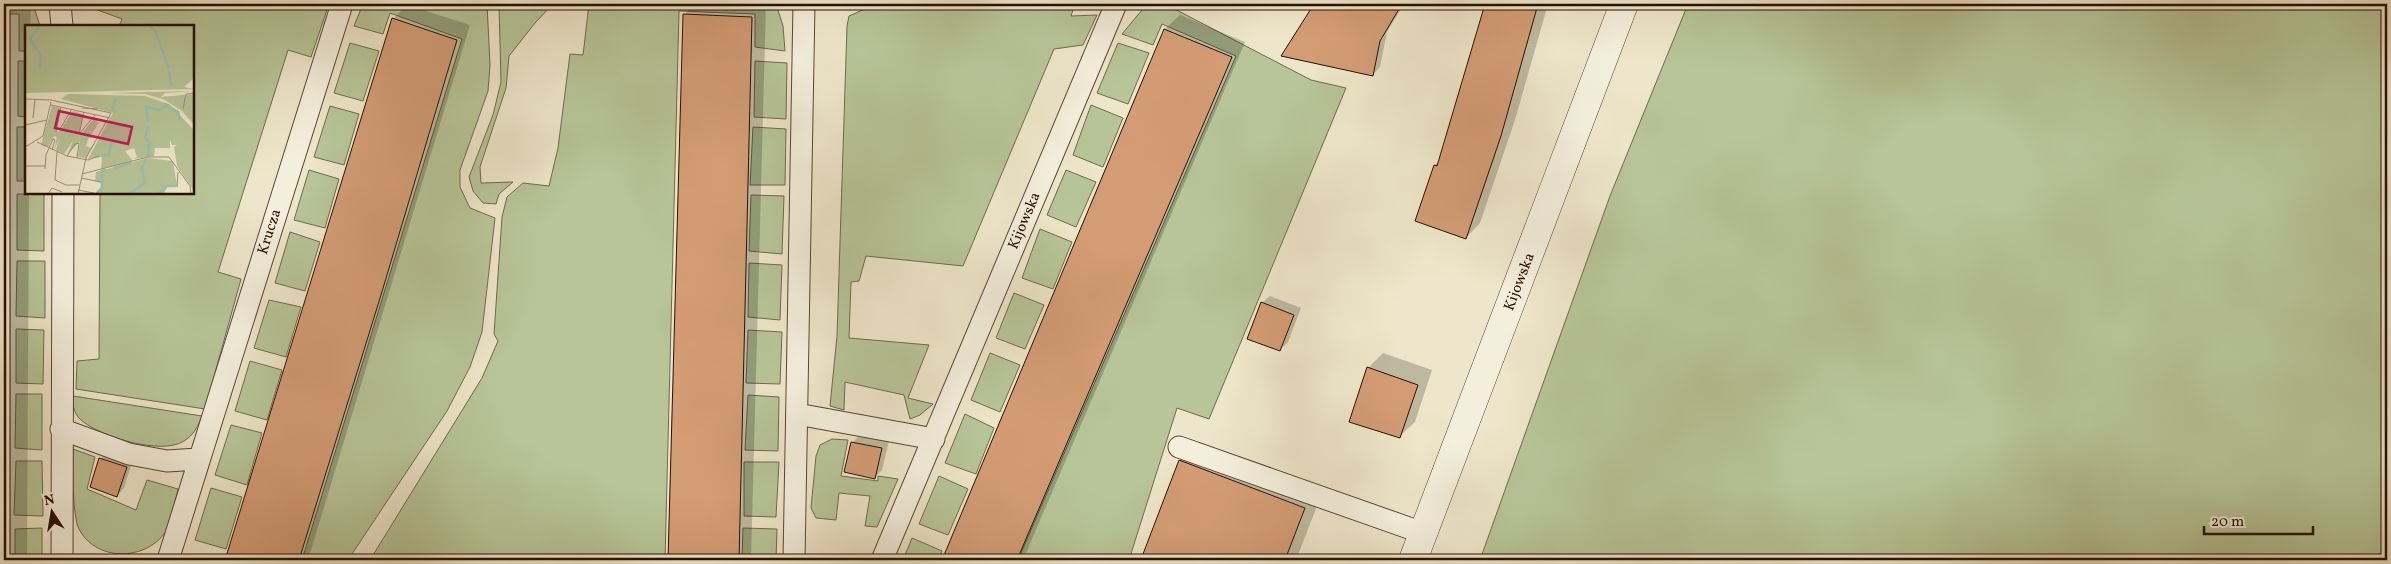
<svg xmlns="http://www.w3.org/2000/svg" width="2391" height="564" viewBox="0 0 2391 564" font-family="Vollkorn,serif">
<rect width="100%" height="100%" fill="#eee6ca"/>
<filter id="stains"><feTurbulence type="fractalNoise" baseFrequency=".004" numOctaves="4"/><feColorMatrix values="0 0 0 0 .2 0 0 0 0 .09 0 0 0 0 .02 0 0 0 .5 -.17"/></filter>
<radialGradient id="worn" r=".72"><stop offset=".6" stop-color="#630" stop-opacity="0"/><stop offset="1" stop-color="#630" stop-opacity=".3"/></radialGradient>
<path fill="#b7c598" stroke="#6e6a4c" d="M 4,4 L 33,4 L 40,26 L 26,26 L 26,51 L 19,51 L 19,14 L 4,14 Z
M 81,4 L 329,4 L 311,57 L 288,50 L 218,272 L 241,279 L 205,409 L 76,389 L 77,361 L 99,359 L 100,193 L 192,192 L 192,26 L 119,26 L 122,19 Z
M 363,4 L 487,4 L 490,65 L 488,91 L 460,170 L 460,187 L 470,208 L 495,218 L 482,332 L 470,367 L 447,411 L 348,560 L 302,560 L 462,39 L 390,13 L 383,34 L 354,26 Z
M 499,4 L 553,4 L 535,23 L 509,56 L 506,88 L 480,167 L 481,183 L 513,182 L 499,194 L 496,204 L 483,203 L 473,191 L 469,177 L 493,115 L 501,82 Z
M 589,4 L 776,4 L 783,26 L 785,51 L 755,47 L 755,14 L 679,11 L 665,560 L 370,560 L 482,378 L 498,341 L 494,334 L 502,217 L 507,197 L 523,183 L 549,186 L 558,148 L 570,54 L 583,55 Z
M 862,4 L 1075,4 L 1071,16 L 1097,15 L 1083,45 L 1054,49 L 963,266 L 866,256 L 859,281 L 851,282 L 849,338 L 929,345 L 908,398 L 933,404 L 920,415 L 910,419 L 904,395 L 845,382 L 844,410 L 830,406 L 837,336 L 847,26 L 849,16 L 865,9 Z
M 1147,4 L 1165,4 L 1311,80 L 1346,88 L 1209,419 L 1177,408 L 1129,560 L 1018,560 L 1236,56 L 1162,24 L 1153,45 L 1122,34 Z
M 1688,4 L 2387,4 L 2387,560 L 1480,560 L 1610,196 Z
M 350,43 L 379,51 L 363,101 L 334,93 Z
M 1118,43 L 1149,53 L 1128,104 L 1097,93 Z
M 18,61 L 26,61 L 26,117 L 18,116 Z
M 755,61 L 787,63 L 786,119 L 754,117 Z
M 1091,105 L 1123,118 L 1103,167 L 1073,155 Z
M 330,106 L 359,114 L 344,165 L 314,157 Z
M 17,127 L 26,127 L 26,181 L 17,181 Z
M 753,127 L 786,129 L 785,185 L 750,185 Z
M 309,170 L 339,179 L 325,228 L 294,220 Z
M 1066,170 L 1096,182 L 1076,227 L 1047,215 Z
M 17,194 L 44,194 L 44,251 L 17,250 Z
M 751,195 L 784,196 L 782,254 L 749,251 Z
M 1040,229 L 1072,242 L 1053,289 L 1022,278 Z
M 290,232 L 320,242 L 305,291 L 275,283 Z
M 17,261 L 45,261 L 45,318 L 16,316 Z
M 749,263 L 782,265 L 780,320 L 748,317 Z
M 1014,293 L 1044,305 L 1025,349 L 996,338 Z
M 269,300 L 301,307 L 286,357 L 254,348 Z
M 16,329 L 44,330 L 43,384 L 16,383 Z
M 748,330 L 782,332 L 780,384 L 746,383 Z
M 990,353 L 1020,365 L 1000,412 L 971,400 Z
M 250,361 L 282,370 L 267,420 L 235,411 Z
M 16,394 L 42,394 L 42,450 L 15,448 Z
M 748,395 L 779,397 L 778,451 L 745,450 Z
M 73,396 L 202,416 C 198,426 194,435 184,441 C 162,456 96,436 79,418 C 73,411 73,405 73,396 Z
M 965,414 L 994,428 L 976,474 L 945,463 Z
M 231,425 L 262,433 L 247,485 L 215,475 Z
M 832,439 L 848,440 L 841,476 L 878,481 L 878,476 L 898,479 L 877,527 L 865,526 L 870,496 L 839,493 L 836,520 L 816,518 L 811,508 L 816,456 L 820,445 Z
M 73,449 L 95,457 L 87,489 L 136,510 L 147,480 L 178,489 C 175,500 174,516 169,526 C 152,561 97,564 79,529 C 72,515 73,467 73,449 Z
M 16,461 L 42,461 L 43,516 L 14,515 Z
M 744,462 L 779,462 L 776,517 L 744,516 Z
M 939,476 L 968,489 L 948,535 L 919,524 Z
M 211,488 L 242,497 L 226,549 L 195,540 Z
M 42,528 L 42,560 L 15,560 L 15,529 Z
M 743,528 L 777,529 L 776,560 L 742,560 Z
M 912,538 L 942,551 L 938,560 L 903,560 Z"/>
<path fill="#0003" d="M 4,4 L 31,4 L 30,26 L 26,26 L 26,192 L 29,192 L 27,560 L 4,560 Z
M 695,4 L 766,4 L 751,560 L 669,560 L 684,15 Z
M 1316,4 L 1404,4 L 1387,32 L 1380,67 L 1373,75 L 1283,55 Z
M 1482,4 L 1548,4 L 1515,120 L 1480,223 L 1466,238 L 1435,165 L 1440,160 L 1485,8 L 1481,7 Z
M 407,5 L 470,25 L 308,560 L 227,560 L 393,19 Z
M 1180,15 L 1245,42 L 1023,560 L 943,560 L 1165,29 Z
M 1270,296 L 1301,308 L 1288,342 L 1280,350 L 1262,303 Z
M 1383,353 L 1432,370 L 1415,422 L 1400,436 L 1368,368 Z
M 860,435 L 889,441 L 882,470 L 875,477 L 852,443 Z
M 1200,442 L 1324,488 L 1296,560 L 1163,560 L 1145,553 L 1180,461 Z
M 108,451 L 133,459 L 124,488 L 117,496 L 91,487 L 101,458 Z"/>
<path fill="#d39c74" stroke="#260f00" d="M 1314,4 L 1402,4 L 1380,41 L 1373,76 L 1281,56 Z
M 1485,4 L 1538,4 L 1501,136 L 1466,239 L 1415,221 L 1434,165 L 1437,166 Z
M 683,14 L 752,17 L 739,560 L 668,560 Z
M 392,18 L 457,40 L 381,295 L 299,560 L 225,560 Z
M 1164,29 L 1232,57 L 1206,118 L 1017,560 L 942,560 Z
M 1261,302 L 1294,315 L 1280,351 L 1247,339 Z
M 1367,367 L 1418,385 L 1400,438 L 1349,422 Z
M 851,442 L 882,448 L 875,479 L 844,472 Z
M 99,458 L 127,467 L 117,497 L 90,487 Z
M 1179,460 L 1305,508 L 1285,560 L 1159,560 L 1143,554 Z"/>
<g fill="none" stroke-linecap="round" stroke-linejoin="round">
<g stroke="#584532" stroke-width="23">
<path id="service" d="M 60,4 L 62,26
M 797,414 L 934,439
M 61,429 L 129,454 L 167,461 L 198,459
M 1179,447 L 1423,533
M 62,560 L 63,192
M 168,560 L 342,4
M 794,560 L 804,4
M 882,560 L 1116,4"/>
</g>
<g stroke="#584532" stroke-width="29">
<path id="tertiary" d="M 1413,560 L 1624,4"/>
</g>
<use href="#service" stroke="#f4efdd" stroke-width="21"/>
<use href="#tertiary" stroke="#f4efdd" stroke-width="28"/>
</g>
<g text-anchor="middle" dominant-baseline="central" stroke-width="4" stroke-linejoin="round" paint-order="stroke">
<g font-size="15" fill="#260f00" stroke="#f4efdd">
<text transform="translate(1025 221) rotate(-67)">Kijowska</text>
<text transform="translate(270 232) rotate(-72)">Krucza</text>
<text transform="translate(1520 282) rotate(-69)">Kijowska</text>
</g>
</g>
<g transform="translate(25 25)">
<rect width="169" height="169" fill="#eee6ca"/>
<path d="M 0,0 L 169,0 L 169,53 L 159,62 L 169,64 L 0,68 ZM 169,66 L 140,68 L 136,72 L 169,69 L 169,100 L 157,86 L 138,74 L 120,69 L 84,68 ZM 43,69 L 120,71 L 144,79 L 169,105 L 169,166 L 152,141 L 149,122 L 152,120 L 147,120 L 145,114 L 145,123 L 130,123 L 129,131 L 108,134 L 112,132 L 109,123 L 100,126 L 108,136 L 76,144 L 77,132 L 63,134 L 88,88 L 36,74 ZM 27,81 L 35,83 L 31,107 L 35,106 L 48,86 L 58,89 L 54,111 L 69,94 L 74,98 L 65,111 L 68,113 L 64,113 L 62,117 L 61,121 L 65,123 L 69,119 L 61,133 L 53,132 L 55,116 L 42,130 L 48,116 L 39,129 L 31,125 L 35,112 L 29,126 L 32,112 L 29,111 L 23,122 L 16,120 ZM 123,133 L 148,136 L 152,161 L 142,162 L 139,169 L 70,169 L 76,163 L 76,158 L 70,156 L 71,147 Z" fill="#b7c598"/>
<path fill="none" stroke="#9ac0b3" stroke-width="2.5" d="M 124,0 L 131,7 L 144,44M 15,44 L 16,31 L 5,14 L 15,0M 144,46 L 146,61M 140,79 L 153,87 L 155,95M 121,80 L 123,97M 122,82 L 133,85 L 142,81M 90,86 L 87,85 L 91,73M 123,101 L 120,113 L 124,118 L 123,131M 77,131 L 84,129 L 87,116M 89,143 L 106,138M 71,169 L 77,163 L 77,146 L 81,145M 104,169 L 120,158 L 117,143 L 121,134M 133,169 L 142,161 L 151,161"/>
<path fill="none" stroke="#9e9079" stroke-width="1" d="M 0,74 L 26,75 L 86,88 L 61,133 L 53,169M 26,80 L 85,93M 57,83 L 73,84M 158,84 L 161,69 L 169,68M 8,93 L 10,74M 0,100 L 22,95M 32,104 L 35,104 L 47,84M 31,107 L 36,82M 54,109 L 70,90M 54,109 L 59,87M 12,117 L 42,131 L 63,135 L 74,131M 0,122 L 18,111 L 26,77M 32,127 L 30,155 L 41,160 L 55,160M 42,131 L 50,119 L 54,118 L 52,133M 0,141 L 20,141M 20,144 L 21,130 L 28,114 L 30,115 L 27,125M 57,149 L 123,132 L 144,132 L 165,161 L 166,169M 56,153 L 76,157M 152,162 L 153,147M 53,165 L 69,168M 23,169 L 27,163 L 37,167"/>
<path fill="#c2185b" fill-opacity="0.15" stroke="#c2185b" stroke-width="2.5" d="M 34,86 L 107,102 L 103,119 L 30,103 Z"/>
<rect width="169" height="169" fill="none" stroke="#260f00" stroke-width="2.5"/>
</g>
<rect width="2391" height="564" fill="none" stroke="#eee6ca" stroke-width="20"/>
<rect x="5" y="5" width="2381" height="554" fill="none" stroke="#260f00" stroke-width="2.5"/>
<rect x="10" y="10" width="2371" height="544" fill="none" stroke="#260f00"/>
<g transform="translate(52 512) rotate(348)" stroke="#f4efdd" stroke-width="4" paint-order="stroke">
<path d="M0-4L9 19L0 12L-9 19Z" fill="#260f00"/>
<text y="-8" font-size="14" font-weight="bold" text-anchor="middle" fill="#260f00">N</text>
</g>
<path d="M2204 526v8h109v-8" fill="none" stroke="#260f00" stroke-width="2.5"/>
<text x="2211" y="526" font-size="15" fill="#260f00" stroke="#f4efdd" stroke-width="4" paint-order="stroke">20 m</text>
<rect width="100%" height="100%" filter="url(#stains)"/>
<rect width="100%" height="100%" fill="url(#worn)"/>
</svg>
